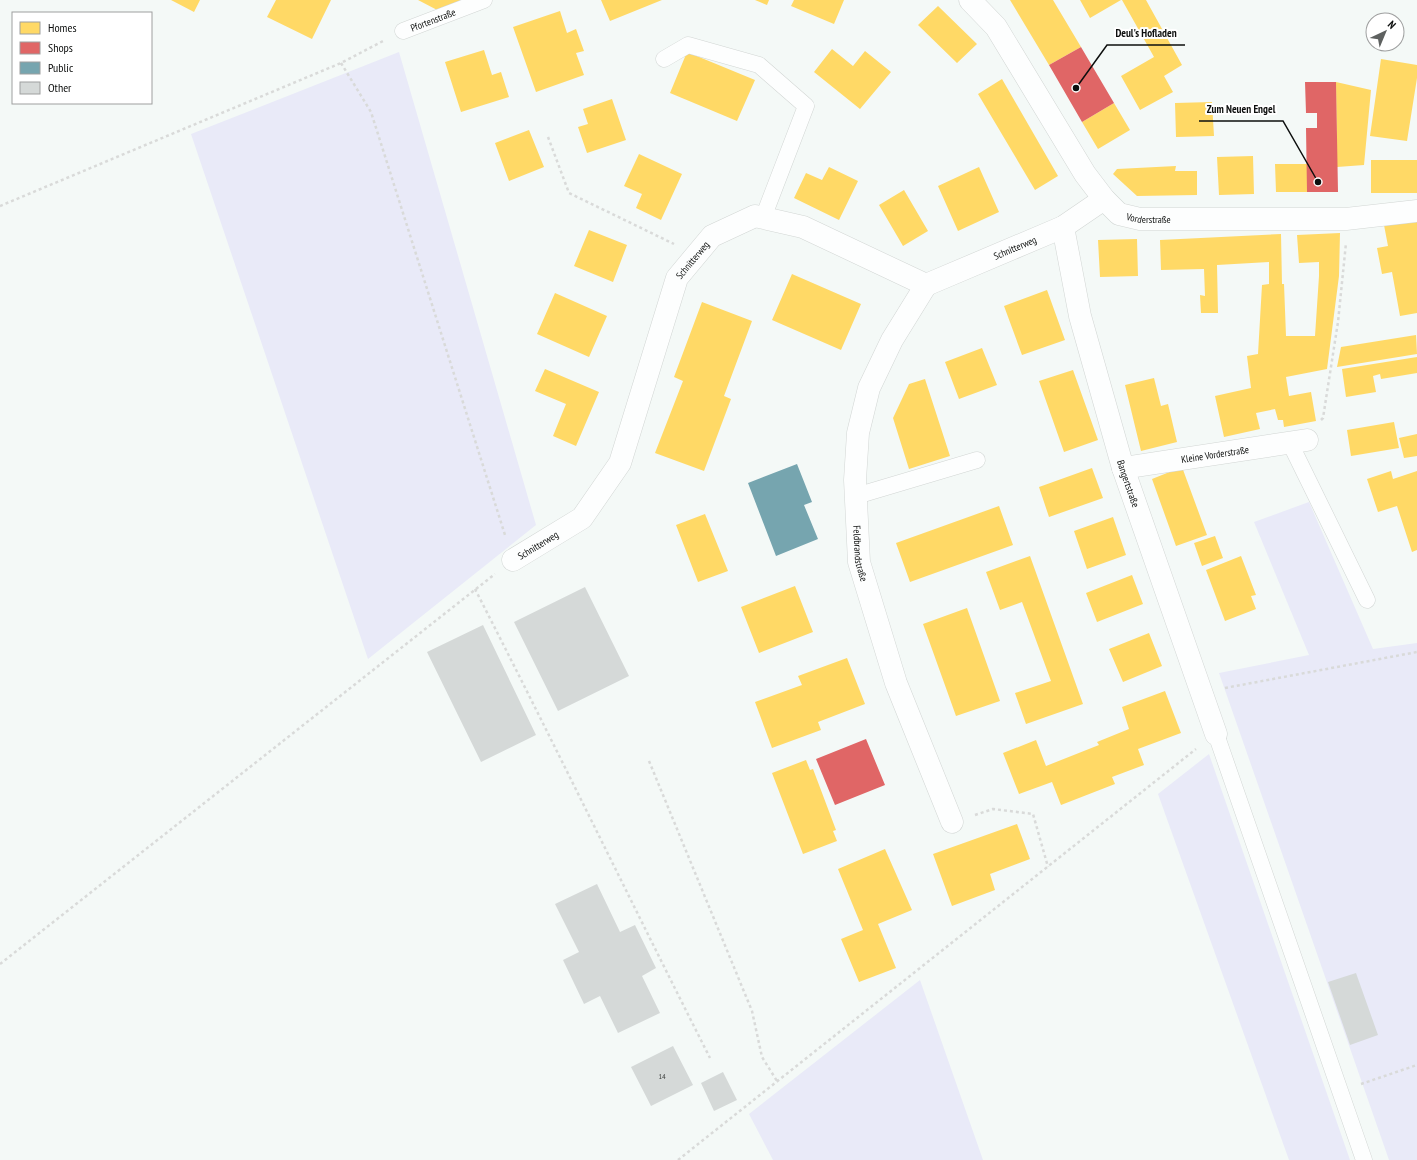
<svg xmlns="http://www.w3.org/2000/svg" width="1417" height="1160" viewBox="0 0 1417 1160" font-family="'PT Sans Narrow',sans-serif">
<rect width="100%" height="100%" fill="#f4f9f7"/>
<path fill="#e9eaf8" d="M 399,52 L 536,525 L 368,659 L 191,134 Z
M 1309,502 L 1373,649 L 1417,643 L 1417,1160 L 1389,1160 L 1219,673 L 1309,655 L 1254,522 Z
M 1209,754 L 1350,1160 L 1289,1160 L 1158,794 Z
M 920,980 L 983,1160 L 773,1160 L 749,1114 Z"/>
<path fill="#ffd966" d="M 171,0 L 200,0 L 194,12 Z
M 276,0 L 331,0 L 312,39 L 267,17 Z
M 418,0 L 467,0 L 441,12 Z
M 601,0 L 662,0 L 610,21 Z
M 755,0 L 769,0 L 767,5 Z
M 794,0 L 844,0 L 834,24 L 791,6 Z
M 1010,0 L 1053,0 L 1081,47 L 1049,65 Z
M 1080,0 L 1121,0 L 1090,18 Z
M 1122,0 L 1146,0 L 1182,65 L 1164,76 L 1173,92 L 1140,110 L 1121,76 L 1154,57 Z
M 938,6 L 977,44 L 957,63 L 918,25 Z
M 560,11 L 567,33 L 576,29 L 584,51 L 576,53 L 584,75 L 536,92 L 513,27 Z
M 832,49 L 853,66 L 865,51 L 891,72 L 860,109 L 814,72 Z
M 484,50 L 492,75 L 501,72 L 509,97 L 461,112 L 445,62 Z
M 687,52 L 755,80 L 737,121 L 670,93 Z
M 1381,59 L 1417,65 L 1417,78 L 1407,141 L 1370,136 Z
M 1002,79 L 1058,176 L 1035,190 L 978,94 Z
M 1336,82 L 1371,90 L 1364,165 L 1337,167 Z
M 612,99 L 626,140 L 587,153 L 578,127 L 588,124 L 583,109 Z
M 1212,102 L 1214,136 L 1176,137 L 1175,103 Z
M 1114,103 L 1130,130 L 1098,149 L 1082,122 Z
M 529,130 L 544,167 L 509,181 L 495,143 Z
M 639,154 L 682,174 L 661,220 L 636,208 L 642,194 L 624,186 Z
M 1253,156 L 1254,194 L 1219,195 L 1217,157 Z
M 1371,160 L 1417,160 L 1417,193 L 1371,193 Z
M 1275,164 L 1307,164 L 1307,192 L 1276,192 Z
M 1176,166 L 1175,171 L 1197,171 L 1197,195 L 1137,196 L 1113,174 L 1117,169 Z
M 829,167 L 858,181 L 839,220 L 794,198 L 806,173 L 822,180 Z
M 979,167 L 999,212 L 958,231 L 938,186 Z
M 904,190 L 928,231 L 903,246 L 879,205 Z
M 1417,220 L 1417,313 L 1400,316 L 1392,272 L 1382,274 L 1377,248 L 1388,246 L 1384,225 Z
M 589,230 L 627,245 L 613,282 L 574,266 Z
M 1340,233 L 1339,276 L 1327,369 L 1286,377 L 1289,396 L 1311,392 L 1316,421 L 1284,427 L 1283,420 L 1278,420 L 1275,409 L 1256,413 L 1260,429 L 1224,437 L 1215,396 L 1251,388 L 1247,356 L 1258,354 L 1262,285 L 1269,284 L 1269,262 L 1217,265 L 1218,313 L 1201,313 L 1200,295 L 1205,296 L 1204,269 L 1161,270 L 1160,240 L 1281,234 L 1282,284 L 1284,284 L 1286,336 L 1315,336 L 1319,276 L 1319,262 L 1299,263 L 1297,235 Z
M 1137,239 L 1138,276 L 1100,277 L 1098,240 Z
M 792,274 L 861,304 L 841,350 L 772,320 Z
M 1047,290 L 1065,340 L 1022,355 L 1004,306 Z
M 555,293 L 607,316 L 589,357 L 537,334 Z
M 702,302 L 752,321 L 724,396 L 731,399 L 704,471 L 655,453 L 683,381 L 674,377 Z
M 1416,335 L 1417,354 L 1337,367 L 1341,347 Z
M 982,348 L 997,385 L 959,399 L 945,362 Z
M 1417,357 L 1417,373 L 1381,379 L 1380,374 L 1373,376 L 1376,392 L 1346,397 L 1342,369 Z
M 545,369 L 599,392 L 576,446 L 553,436 L 566,404 L 535,391 Z
M 1073,370 L 1098,440 L 1064,452 L 1039,381 Z
M 1154,378 L 1161,406 L 1168,404 L 1177,442 L 1141,451 L 1125,385 Z
M 925,379 L 950,456 L 909,469 L 893,418 L 909,384 Z
M 1394,422 L 1399,448 L 1351,456 L 1347,430 Z
M 1417,434 L 1417,456 L 1404,458 L 1399,438 Z
M 1182,467 L 1207,535 L 1176,546 L 1152,479 Z
M 1092,468 L 1103,498 L 1049,517 L 1039,487 Z
M 1391,471 L 1393,479 L 1417,471 L 1417,550 L 1412,552 L 1397,506 L 1378,512 L 1367,479 Z
M 999,506 L 1013,545 L 910,582 L 896,543 Z
M 705,514 L 728,571 L 698,582 L 676,525 Z
M 1113,517 L 1126,555 L 1087,569 L 1074,531 Z
M 1215,536 L 1223,558 L 1202,566 L 1194,543 Z
M 1030,556 L 1083,704 L 1026,724 L 1015,693 L 1051,681 L 1022,602 L 1000,610 L 986,572 Z
M 1241,556 L 1256,595 L 1251,596 L 1256,609 L 1225,621 L 1206,570 Z
M 1132,575 L 1143,604 L 1097,622 L 1086,593 Z
M 795,586 L 813,632 L 759,653 L 741,607 Z
M 967,608 L 1000,701 L 956,716 L 923,624 Z
M 1149,633 L 1162,666 L 1123,682 L 1109,649 Z
M 847,658 L 865,704 L 818,722 L 821,730 L 772,748 L 755,702 L 802,685 L 798,676 Z
M 1165,691 L 1181,733 L 1138,749 L 1144,765 L 1112,777 L 1115,784 L 1061,805 L 1052,782 L 1019,794 L 1003,753 L 1036,740 L 1046,766 L 1099,745 L 1097,742 L 1129,729 L 1122,707 Z
M 806,760 L 810,770 L 813,769 L 836,830 L 833,831 L 837,841 L 803,854 L 772,773 Z
M 1017,824 L 1030,859 L 990,874 L 995,890 L 952,906 L 933,854 Z
M 885,849 L 912,910 L 878,924 L 896,968 L 859,982 L 841,939 L 863,930 L 838,869 Z"/>
<path fill="#e06666" d="M 1081,47 L 1114,103 L 1082,122 L 1049,65 Z
M 1305,82 L 1336,82 L 1338,192 L 1307,192 L 1306,128 L 1317,128 L 1317,113 L 1306,113 Z
M 866,739 L 885,785 L 835,805 L 816,759 Z"/>
<path fill="#76a5af" d="M 797,464 L 812,502 L 804,505 L 818,539 L 776,556 L 748,483 Z"/>
<path fill="#d5d9d8" d="M 585,587 L 629,676 L 558,711 L 514,622 Z
M 483,625 L 536,735 L 481,762 L 427,652 Z
M 597,884 L 620,932 L 635,925 L 656,968 L 642,976 L 660,1013 L 618,1033 L 600,996 L 584,1004 L 563,960 L 579,952 L 555,904 Z
M 1356,973 L 1378,1035 L 1350,1045 L 1328,982 Z
M 673,1046 L 693,1085 L 651,1106 L 631,1067 Z
M 723,1072 L 737,1100 L 714,1111 L 701,1083 Z"/>
<g fill="none" stroke-linecap="round" stroke-linejoin="round">
<g stroke="#d2d6d4" stroke-width="17">
<g id="service">
<path id="s1" d="M 403,31 L 484,0"/>
<path d="M 664,59 L 688,45 L 759,65 L 806,106 L 763,218"/>
<path d="M 1290,443 L 1367,600"/>
<path d="M 856,496 L 977,460"/>
<path d="M 1216,734 L 1364,1160"/>
</g>
</g>
<g stroke="#d2d6d4" stroke-width="23">
<g id="minor">
<path id="s2" d="M 1063,227 L 1080,316 L 1123,468 L 1216,734"/>
<path id="s3" d="M 926,285 L 892,340 L 869,388 L 858,433 L 855,480 L 859,562 L 896,683 L 952,822"/>
<path id="s4" d="M 1123,468 L 1307,440"/>
<path id="s5" d="M 513,560 L 582,518 L 620,463 L 677,278 L 712,236 L 755,216 L 803,227 L 926,285 L 1063,227 L 1104,199"/>
</g>
</g>
<g stroke="#d2d6d4" stroke-width="23">
<g id="tertiary">
<path id="s6" d="M 970,0 L 996,27 L 1085,174 L 1104,199 L 1119,214 L 1140,219 L 1346,219 L 1417,211"/>
</g>
</g>
<path stroke="#d9dad9" stroke-width="2.5" stroke-dasharray="3 3" stroke-linecap="butt" d="M 341,63 L 371,112 L 505,535
M 548,137 L 569,193 L 674,244
M 0,206 L 341,63 L 385,40
M 1321,420 L 1323,418 L 1338,322 L 1346,243
M 475,589 C 555,745 631,902 710,1058
M 1225,688 L 1417,652
M 649,761 L 752,1011 L 762,1057 L 777,1081
M 975,815 L 993,809 L 1033,814 L 1048,867
M 0,964 L 495,574
M 1361,1084 L 1417,1065
M 678,1160 L 1196,749"/>
<use href="#service" stroke="#fdfefe" stroke-width="16"/>
<use href="#minor" stroke="#fdfefe" stroke-width="22"/>
<use href="#tertiary" stroke="#fdfefe" stroke-width="22"/>
</g>
<g text-anchor="middle" dominant-baseline="central" stroke-width="4" stroke-linejoin="round" paint-order="stroke">
<g font-size="8" fill="#3f4240">
<text x="662" y="1076">14</text>
</g>
<g font-size="10" fill="#0d0f0e" stroke="#fff">
<text stroke="none"><textPath href="#s1" startOffset="32">Pfortenstraße</textPath></text>
<text stroke="none"><textPath href="#s6" startOffset="292">Vorderstraße</textPath></text>
<text stroke="none"><textPath href="#s5" startOffset="725">Schnitterweg</textPath></text>
<text stroke="none"><textPath href="#s5" startOffset="365">Schnitterweg</textPath></text>
<text stroke="none"><textPath href="#s4" startOffset="93">Kleine Vorderstraße</textPath></text>
<text stroke="none"><textPath href="#s2" startOffset="265">Bangertstraße</textPath></text>
<text stroke="none"><textPath href="#s5" startOffset="29">Schnitterweg</textPath></text>
<text stroke="none"><textPath href="#s3" startOffset="285">Feldbrandstraße</textPath></text>
</g>
</g>
<path fill="none" stroke="#0d0f0e" stroke-width="1.5" d="M1076 88L1107 45H1185M1318 182L1283 121H1199"/>
<g fill="#0d0f0e" stroke="#fff" stroke-width="1.5">
<circle cx="1076" cy="88" r="4"/>
<circle cx="1318" cy="182" r="4"/>
</g>
<g font-size="11" text-anchor="middle" font-weight="bold" fill="#0d0f0e" stroke="#fff" stroke-width="4" stroke-linejoin="round" paint-order="stroke">
<text x="1146" y="37">Deul's Hofladen</text>
<text x="1241" y="113">Zum Neuen Engel</text>
</g>
<rect x="12" y="12" width="140" height="92" fill="#ffffff" stroke="#9e9f9f"/>
<rect x="20" y="22" width="20" height="12" fill="#ffd966" stroke="#9e9f9f"/>
<text x="48" y="32" font-size="12" fill="#0d0f0e">Homes</text>
<rect x="20" y="42" width="20" height="12" fill="#e06666" stroke="#9e9f9f"/>
<text x="48" y="52" font-size="12" fill="#0d0f0e">Shops</text>
<rect x="20" y="62" width="20" height="12" fill="#76a5af" stroke="#9e9f9f"/>
<text x="48" y="72" font-size="12" fill="#0d0f0e">Public</text>
<rect x="20" y="82" width="20" height="12" fill="#d5d9d8" stroke="#9e9f9f"/>
<text x="48" y="92" font-size="12" fill="#0d0f0e">Other</text>
<g transform="translate(1385 32) rotate(44)"><circle r="19" fill="#ffffff" stroke="#9e9f9f"/>
<path d="M0-3L7 15L0 10L-7 15Z" fill="#5e6160"/>
<text y="-6" font-size="11" font-weight="bold" text-anchor="middle" fill="#0d0f0e">N</text>
</g>
</svg>
